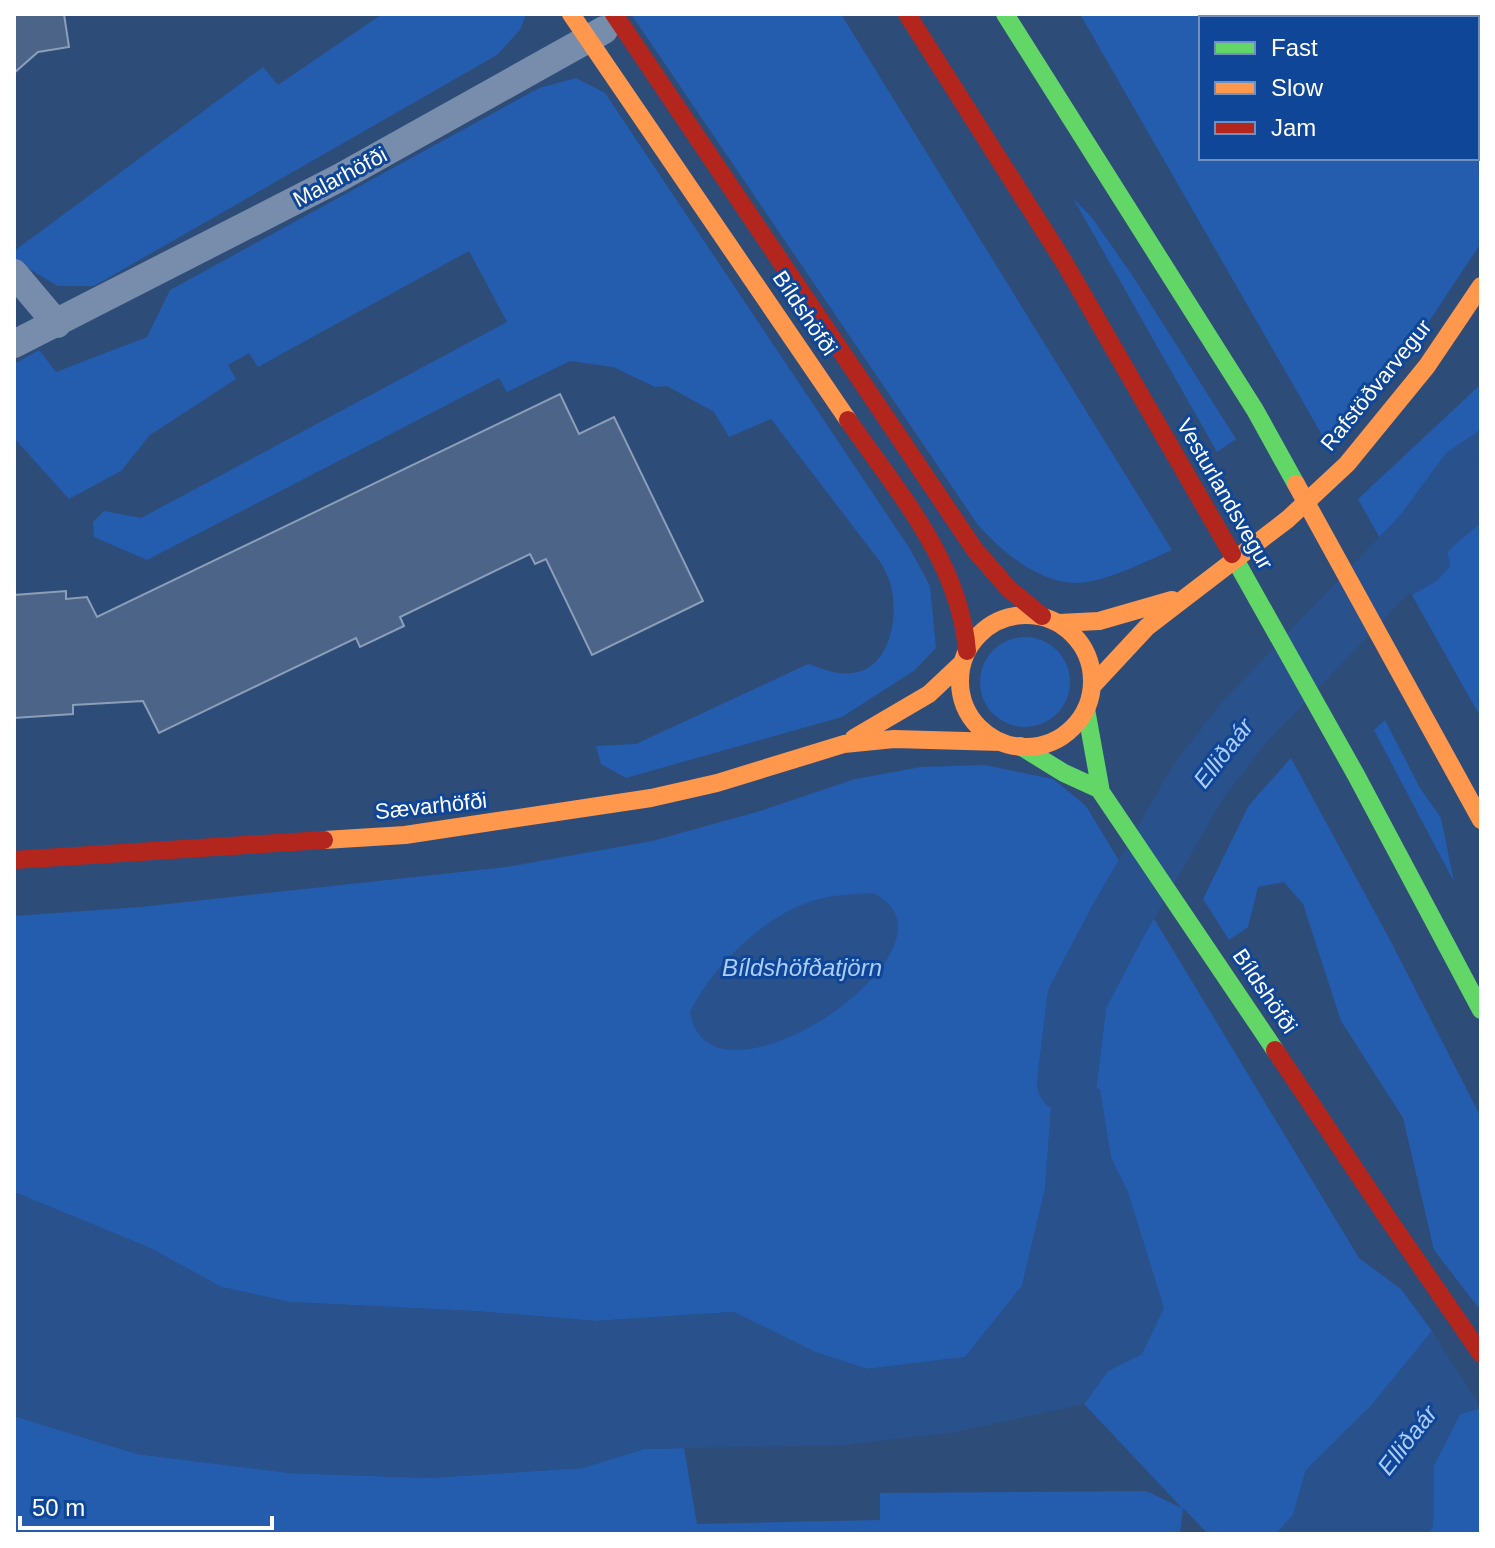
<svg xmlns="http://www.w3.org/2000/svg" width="1495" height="1548" viewBox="0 0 1495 1548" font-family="Helvetica,sans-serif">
<rect width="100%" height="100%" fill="#2e4c78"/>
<path fill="#245cae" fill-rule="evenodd" d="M 382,14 L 526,14 L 520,30 L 497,55 L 94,286 L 58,286 L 14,260 L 14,251 L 263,67 L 278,85 Z
M 631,14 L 841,14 L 1172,550 C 1147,561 1105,582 1078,583 C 1038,583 1004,553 978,525 Z
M 1080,14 L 1481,14 L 1481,243 L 1422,332 L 1376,392 L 1329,447 ZM 1201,18 L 1477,18 L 1477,158 L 1201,158 Z
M 576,78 L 605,93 L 910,549 L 930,586 L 936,648 L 915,670 L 842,717 L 626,778 L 601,764 L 596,746 L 636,744 L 808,664 C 818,667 829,672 839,673 C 887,680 900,623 891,586 C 889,579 885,570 881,563 L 771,419 L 729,437 L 714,412 L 667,386 L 655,387 L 613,367 L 570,361 L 507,392 L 499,378 L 147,560 L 94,537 L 93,522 L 104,511 L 141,518 L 507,322 L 469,251 L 258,367 L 249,353 L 228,365 L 236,379 L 150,435 L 121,471 L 69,499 L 14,438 L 14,364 L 39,350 L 56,372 L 147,337 L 170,290 L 539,88 Z
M 1073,198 L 1093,219 L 1134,278 L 1236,439 L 1217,452 Z
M 1481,384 L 1481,718 L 1358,499 Z
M980 682a45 45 0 1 1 90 0a45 45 0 1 1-90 0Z
M 1385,720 L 1420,788 L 1441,818 L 1454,882 L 1374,730 Z
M 1291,758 L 1390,940 L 1481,1117 L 1481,1311 L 1434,1250 L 1403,1118 L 1341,1021 L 1303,904 L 1284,882 L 1258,887 L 1248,927 L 1229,940 L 1203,899 L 1249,805 Z
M 985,765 L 1053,779 L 1086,806 L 1359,1258 L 1401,1289 L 1432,1331 L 1371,1406 L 1306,1470 L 1293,1515 L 1276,1534 L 1208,1534 L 1183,1508 L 1180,1534 L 14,1534 L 14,1416 L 137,1454 L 290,1473 L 428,1478 L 582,1468 L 644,1449 L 684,1448 L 697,1524 L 880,1520 L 880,1493 L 1146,1491 L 1182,1508 L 1084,1404 L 1108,1371 L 1142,1354 L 1128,1192 L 1111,1158 L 1099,1089 L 1052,1096 L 1045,1189 L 1022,1286 L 965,1357 L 867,1369 L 815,1352 L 734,1312 L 596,1321 L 473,1311 L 290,1302 L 221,1287 L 150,1248 L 14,1192 L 14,916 L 140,907 L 506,867 L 652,841 L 760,811 L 855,779 L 921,767 Z
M 1481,1408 L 1481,1534 L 1428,1534 L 1433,1526 L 1434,1465 L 1460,1414 Z"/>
<path fill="#29518c" d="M 1481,429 L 1481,505 L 1470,510 L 1447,549 L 1450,566 L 1437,581 L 1412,595 L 1380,536 L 1396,521 L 1446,453 Z
M 873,893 C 980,944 709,1129 690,1012 C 711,968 764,916 812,901 C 832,895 852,894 873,893 Z
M 1067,1083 L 1100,1089 L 1111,1158 L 1128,1192 L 1164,1308 L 1142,1354 L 1108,1371 L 1084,1404 L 956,1432 L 845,1445 L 644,1449 L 582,1468 L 428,1478 L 290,1473 L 138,1454 L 14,1416 L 14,1192 L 150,1248 L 221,1287 L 290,1302 L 473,1311 L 596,1321 L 734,1312 L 815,1352 L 867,1369 L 965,1357 L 1022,1286 L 1045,1189 L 1052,1096 Z
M 1432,1331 L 1481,1408 L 1460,1414 L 1434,1465 L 1433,1526 L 1428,1534 L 1276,1534 L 1293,1515 L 1306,1470 L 1371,1406 Z"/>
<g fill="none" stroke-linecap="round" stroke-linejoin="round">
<path stroke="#29518c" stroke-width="60" d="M 1067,1083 L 1077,999 L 1118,921 L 1198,782 L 1241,726 L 1432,525 L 1472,491 L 1481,486"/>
</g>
<path fill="#4c6487" stroke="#8c9eb8" stroke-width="2" d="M 14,14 L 64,14 L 69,47 L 38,52 L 14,73 Z
M 560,394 L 579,434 L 614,417 L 703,601 L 592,655 L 546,559 L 535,564 L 530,554 L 400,617 L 404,626 L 360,647 L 356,638 L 159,733 L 143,701 L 73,705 L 73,714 L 14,718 L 14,595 L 66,591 L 66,599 L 87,597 L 97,617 Z"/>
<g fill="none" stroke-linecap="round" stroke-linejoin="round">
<path stroke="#788dab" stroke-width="28" d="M 14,273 L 57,324
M 14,344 L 339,178 L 604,30"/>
<path stroke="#63d668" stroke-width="18" d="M 1005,14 L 1255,410 L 1296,484
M 1232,554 L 1356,775 L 1481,1010
M 1086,709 L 1101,792 L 1275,1050
M 1020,746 L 1064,773 L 1099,789"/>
<path stroke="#ff974d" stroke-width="18" d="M 571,14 L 848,420
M 1296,484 L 1481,820
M960 681a66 66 0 1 1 132 0a66 66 0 1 1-132 0Z
M 1059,623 L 1099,621 L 1172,600
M 1093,685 L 1147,627 L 1288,519 L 1347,464 L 1427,366 L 1481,286
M 854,738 L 929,694 L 962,663
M 324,840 L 405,835 L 651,798 L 717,783 L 844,744 L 894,739 L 1001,742"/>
<path stroke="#b3261e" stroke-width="18" d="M 614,14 L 975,550 L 1009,589 L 1042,616
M 907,14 L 1064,262 L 1232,554
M 848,420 C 897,491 960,562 967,651
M 14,860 L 324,840
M 1275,1050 L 1389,1220
M 1389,1220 L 1481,1354"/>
</g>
<g text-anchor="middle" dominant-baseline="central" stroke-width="6" stroke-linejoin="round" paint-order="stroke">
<g font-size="22" fill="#fff" stroke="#0f4697">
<text transform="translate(340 177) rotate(-28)">Malarhöfði</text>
<text transform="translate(805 313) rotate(56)">Bíldshöfði</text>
<text transform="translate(1376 385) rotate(-51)">Rafstöðvarvegur</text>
<text transform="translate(1225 494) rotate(60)">Vesturlandsvegur</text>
<text transform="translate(431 806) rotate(-6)">Sævarhöfði</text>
<text transform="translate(1265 991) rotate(56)">Bíldshöfði</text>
</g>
<g font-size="24" font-style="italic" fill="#abcdfb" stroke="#0f4697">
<text transform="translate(1223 753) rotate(-52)">Elliðaár</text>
<text x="802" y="967">Bíldshöfðatjörn</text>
<text transform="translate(1407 1440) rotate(-52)">Elliðaár</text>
</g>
</g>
<rect width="1495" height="1548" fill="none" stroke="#ffffff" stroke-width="32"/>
<rect x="1199" y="16" width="280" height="144" fill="#0f4697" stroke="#6f90c1" stroke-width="2"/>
<rect x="1215" y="42" width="40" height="12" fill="#63d668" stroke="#6f90c1" stroke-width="2"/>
<text x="1271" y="56" font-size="24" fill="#ffffff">Fast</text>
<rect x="1215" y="82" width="40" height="12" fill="#ff974d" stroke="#6f90c1" stroke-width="2"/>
<text x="1271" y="96" font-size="24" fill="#ffffff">Slow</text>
<rect x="1215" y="122" width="40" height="12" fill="#b3261e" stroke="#6f90c1" stroke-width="2"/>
<text x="1271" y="136" font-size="24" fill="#ffffff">Jam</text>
<path d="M20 1516v12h252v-12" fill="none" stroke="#ffffff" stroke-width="4"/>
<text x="32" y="1516" font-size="24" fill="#ffffff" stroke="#0f4697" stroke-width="6" paint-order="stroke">50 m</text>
</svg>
